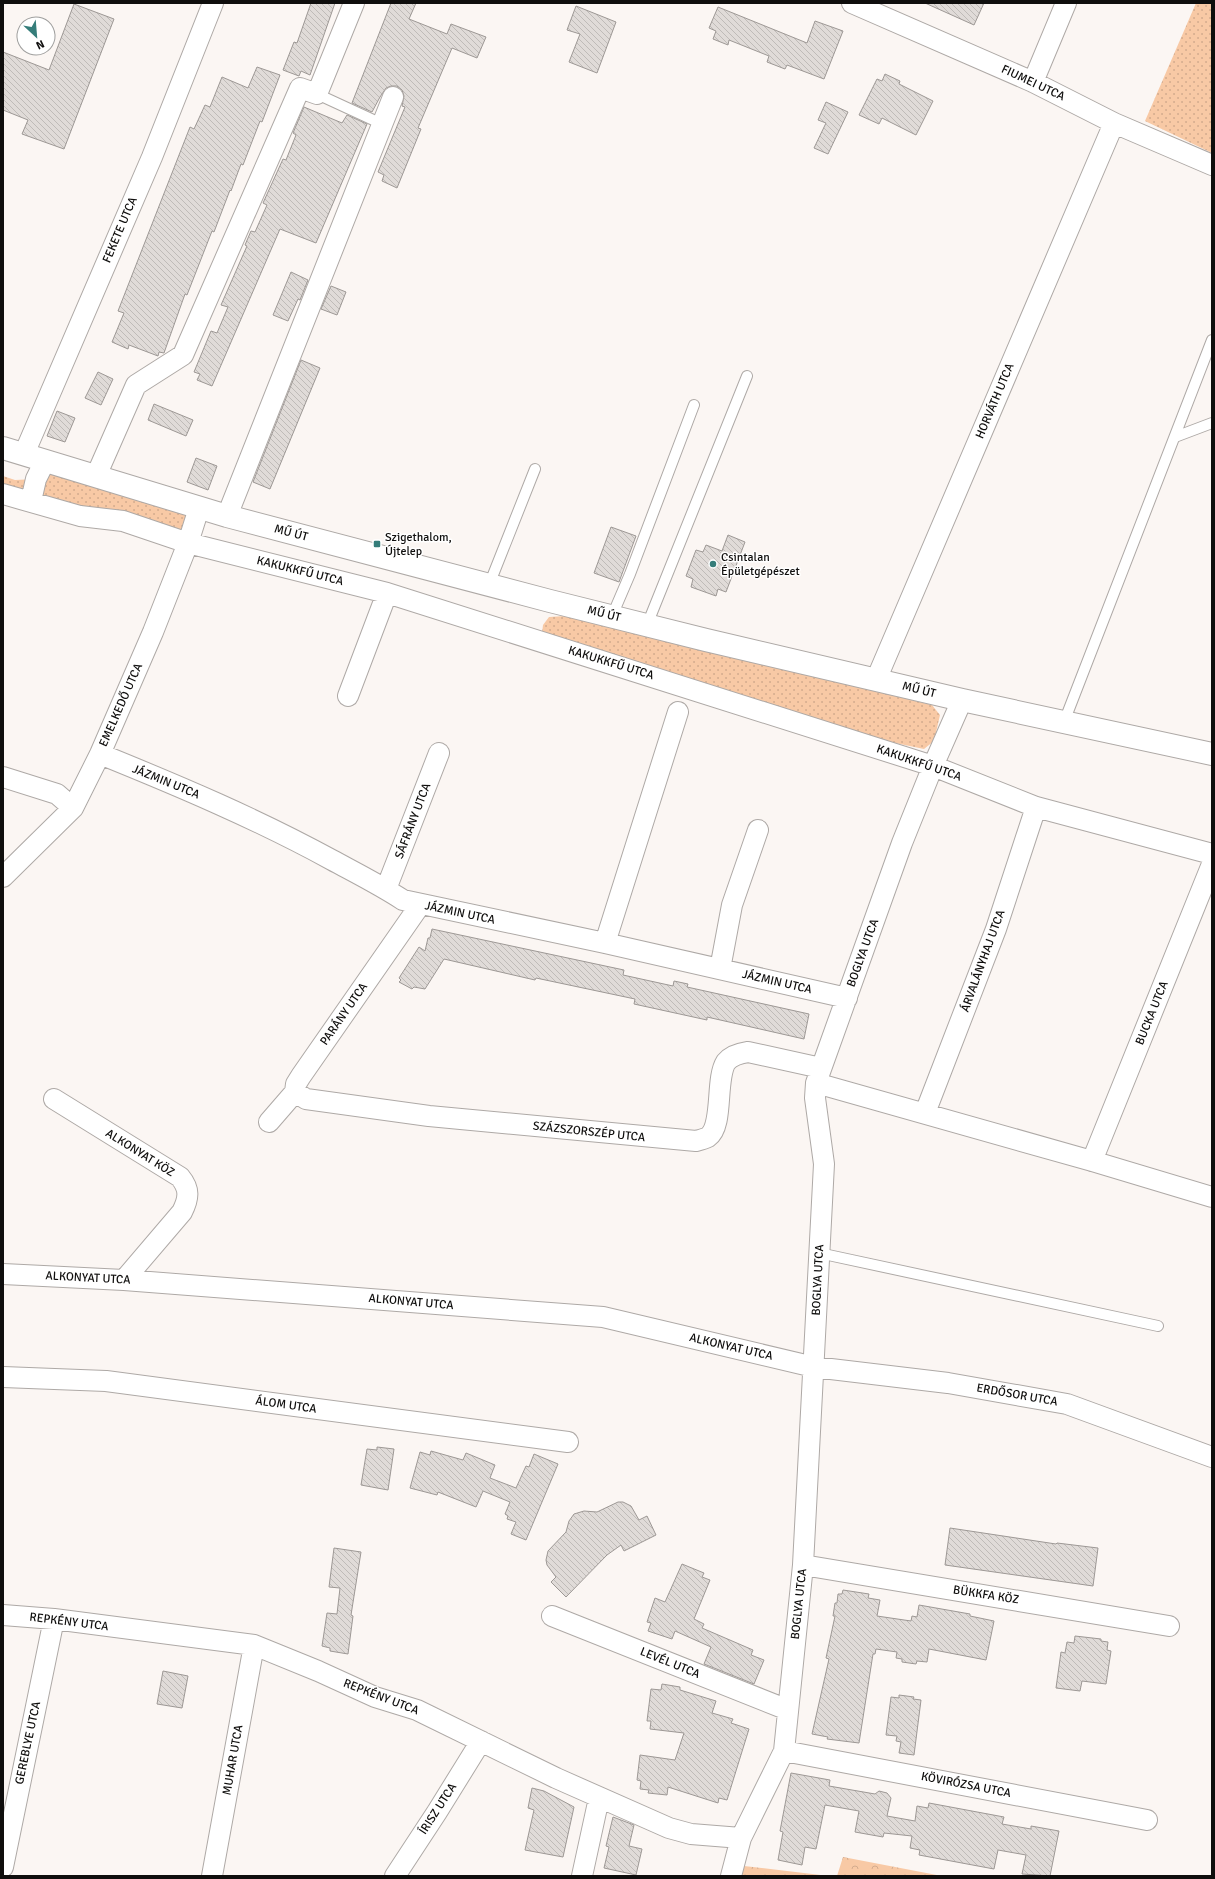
<svg xmlns="http://www.w3.org/2000/svg" width="1215" height="1879" viewBox="0 0 1215 1879" font-family="Signika,sans-serif">
<defs>
<pattern id="green-dots" width="8" height="8" patternUnits="userSpaceOnUse"><rect width="8" height="8" fill="#f8c9a5"/><path d="M2 2h.1M6 6h.1" fill="none" stroke="#d3ab8d" stroke-width="1.8" stroke-linecap="round"/></pattern>
<pattern id="forest-crowns" width="20" height="18" patternUnits="userSpaceOnUse"><rect width="20" height="18" fill="#f8c9a5"/><path d="M2 6a3 3 0 1 1 6 0M12 15a3 3 0 1 1 6 0" fill="none" stroke="#d3ab8d"/></pattern>
<pattern id="building-back-hatch" width="6" height="6" patternUnits="userSpaceOnUse"><rect width="6" height="6" fill="#e0dbd8"/><path d="M-1 5l2 2M0 0l6 6M5-1l2 2" fill="none" stroke="#bfbbb8"/></pattern>
</defs>
<rect width="100%" height="100%" fill="#fbf6f3"/>
<path fill="url(#green-dots)" d="M 1196,3 L 1212,3 L 1212,153 L 1145,121 Z
M 51,463 L 199,508 L 188,543 L 3,494 L 3,476 L 15,480 L 36,479 Z
M 565,616 L 932,705 L 940,715 L 934,741 L 924,749 L 857,735 L 542,633 L 543,625 L 549,617 Z"/>
<path fill="url(#forest-crowns)" d="M 843,1857 L 942,1876 L 837,1876 Z
M 744,1866 L 829,1876 L 741,1876 Z"/>
<path fill="url(#building-back-hatch)" stroke="#9d9895" d="M 311,3 L 335,3 L 310,75 L 301,71 L 299,76 L 283,70 L 294,42 L 297,43 Z
M 391,3 L 416,3 L 409,19 L 447,34 L 451,24 L 486,37 L 477,58 L 452,48 L 418,128 L 421,129 L 397,188 L 382,181 L 384,175 L 378,172 L 405,107 L 402,106 L 404,96 L 402,90 L 397,86 L 391,86 L 386,88 L 380,97 L 372,112 L 352,103 Z
M 925,3 L 984,3 L 974,25 Z
M 74,4 L 114,19 L 64,149 L 22,134 L 28,120 L 3,110 L 3,52 L 49,70 Z
M 576,6 L 616,22 L 597,73 L 569,62 L 580,34 L 567,30 Z
M 718,7 L 807,43 L 815,21 L 843,31 L 824,79 L 787,65 L 785,69 L 767,62 L 769,56 L 729,40 L 728,45 L 713,39 L 716,31 L 709,28 Z
M 257,67 L 280,75 L 262,122 L 260,121 L 243,165 L 241,164 L 231,191 L 230,190 L 214,232 L 212,231 L 187,295 L 185,294 L 164,353 L 159,352 L 158,356 L 129,345 L 128,349 L 112,342 L 124,313 L 118,311 L 190,127 L 194,129 L 205,105 L 210,107 L 222,77 L 248,88 Z
M 885,74 L 900,81 L 899,84 L 933,101 L 916,135 L 882,118 L 879,124 L 859,115 L 877,79 L 882,81 Z
M 826,102 L 848,112 L 828,154 L 814,148 L 826,123 L 818,120 Z
M 304,107 L 342,123 L 347,115 L 367,124 L 316,243 L 280,229 L 212,386 L 197,380 L 200,374 L 194,372 L 211,331 L 217,333 L 228,307 L 221,305 L 247,246 L 245,245 L 251,231 L 255,232 L 267,205 L 263,203 L 283,159 L 286,160 L 296,135 L 293,133 Z
M 291,272 L 308,280 L 300,300 L 298,299 L 288,321 L 273,315 Z
M 331,286 L 346,292 L 337,315 L 321,309 Z
M 301,360 L 320,368 L 270,489 L 253,482 Z
M 98,372 L 113,379 L 101,405 L 85,398 Z
M 154,404 L 193,420 L 186,436 L 148,420 Z
M 57,411 L 75,418 L 65,442 L 47,436 Z
M 196,458 L 217,466 L 208,490 L 187,482 Z
M 611,527 L 636,536 L 619,582 L 594,573 Z
M 728,535 L 745,542 L 726,592 L 718,589 L 716,596 L 691,587 L 693,579 L 686,576 L 696,550 L 703,552 L 706,545 L 722,551 Z
M 432,929 L 624,970 L 623,975 L 673,986 L 674,981 L 688,984 L 687,987 L 809,1014 L 804,1039 L 707,1017 L 707,1020 L 634,1004 L 635,999 L 536,978 L 535,980 L 444,959 L 425,989 L 414,987 L 412,989 L 399,982 L 401,980 L 399,978 L 419,947 L 425,951 L 428,938 L 430,938 Z
M 377,1447 L 394,1449 L 388,1490 L 361,1485 L 367,1449 L 377,1450 Z
M 431,1451 L 463,1460 L 466,1453 L 495,1465 L 490,1478 L 516,1488 L 526,1466 L 529,1467 L 534,1454 L 558,1464 L 526,1540 L 511,1534 L 516,1522 L 507,1519 L 508,1516 L 505,1514 L 510,1502 L 483,1491 L 476,1507 L 438,1492 L 437,1495 L 410,1488 L 420,1452 L 430,1455 Z
M 618,1502 L 623,1502 L 631,1506 L 639,1520 L 647,1516 L 656,1535 L 624,1551 L 621,1545 L 607,1555 L 566,1597 L 551,1582 L 556,1577 L 547,1565 L 546,1560 L 548,1551 L 566,1532 L 569,1521 L 574,1514 L 584,1511 L 597,1512 Z
M 950,1528 L 1056,1544 L 1057,1543 L 1098,1548 L 1093,1586 L 945,1565 Z
M 334,1548 L 361,1552 L 351,1615 L 353,1616 L 348,1654 L 330,1651 L 330,1648 L 322,1646 L 327,1613 L 337,1614 L 340,1588 L 329,1587 Z
M 682,1564 L 704,1573 L 702,1577 L 710,1580 L 694,1619 L 704,1624 L 702,1628 L 753,1650 L 751,1655 L 764,1660 L 754,1684 L 704,1664 L 711,1647 L 675,1631 L 672,1639 L 648,1631 L 651,1623 L 647,1622 L 655,1598 L 665,1602 Z
M 843,1590 L 869,1594 L 868,1598 L 880,1600 L 877,1616 L 911,1621 L 912,1616 L 917,1617 L 919,1605 L 970,1614 L 970,1616 L 994,1621 L 986,1660 L 929,1649 L 927,1662 L 917,1661 L 916,1664 L 902,1662 L 902,1659 L 896,1658 L 897,1652 L 876,1649 L 875,1654 L 873,1654 L 859,1743 L 827,1739 L 828,1737 L 812,1734 L 829,1659 L 826,1658 L 835,1616 L 833,1616 L 835,1603 L 837,1603 L 838,1594 L 842,1594 Z
M 1075,1636 L 1101,1639 L 1101,1641 L 1108,1642 L 1107,1650 L 1111,1651 L 1106,1684 L 1082,1681 L 1080,1691 L 1056,1688 L 1061,1652 L 1065,1653 L 1067,1642 L 1074,1643 Z
M 163,1671 L 188,1676 L 182,1708 L 157,1704 Z
M 662,1684 L 680,1687 L 680,1690 L 716,1701 L 712,1713 L 733,1719 L 731,1723 L 749,1729 L 727,1800 L 719,1798 L 718,1803 L 668,1787 L 667,1795 L 648,1793 L 649,1790 L 640,1789 L 641,1781 L 637,1780 L 640,1755 L 675,1760 L 684,1733 L 650,1729 L 651,1721 L 647,1721 L 651,1689 L 661,1690 Z
M 899,1695 L 914,1697 L 913,1699 L 921,1700 L 914,1755 L 899,1753 L 901,1742 L 896,1741 L 897,1736 L 886,1735 L 891,1697 L 899,1698 Z
M 791,1773 L 830,1780 L 829,1786 L 875,1794 L 879,1791 L 887,1793 L 891,1798 L 887,1816 L 915,1821 L 917,1806 L 928,1808 L 929,1803 L 1004,1817 L 1002,1824 L 1031,1829 L 1031,1826 L 1059,1831 L 1050,1876 L 1022,1874 L 1026,1855 L 998,1850 L 994,1869 L 919,1855 L 920,1850 L 910,1848 L 912,1836 L 884,1833 L 883,1837 L 855,1832 L 859,1811 L 825,1805 L 816,1849 L 805,1847 L 802,1865 L 778,1860 L 783,1832 L 780,1831 Z
M 532,1788 L 544,1791 L 574,1807 L 563,1857 L 525,1850 L 534,1810 L 528,1808 Z
M 613,1817 L 634,1825 L 629,1846 L 642,1849 L 636,1875 L 604,1868 L 609,1847 L 606,1846 Z"/>
<g fill="none" stroke-linecap="round" stroke-linejoin="round">
<g stroke="#aea9a6" stroke-width="12">
<path id="service" d="M 317,94 L 382,124
M 1175,437 L 1212,423
M 489,585 L 535,469
M 612,616 L 630,574 L 694,405
M 647,625 L 747,376
M 1064,722 L 1212,340
M 819,1253 L 1158,1326"/>
</g>
<g stroke="#aea9a6" stroke-width="22">
<path id="minor" d="M 852,3 L 1033,82 L 1114,123 L 1212,165
M 1033,82 L 1066,3
M 24,454 L 152,157 L 213,3
M 96,476 L 136,385 L 183,355 L 300,88 L 317,94 L 354,3
M 3,494 L 80,516 L 123,521 L 188,543 L 387,593 L 933,766 L 1036,807 L 1212,854
M 31,501 L 36,479 L 45,461
M 227,516 L 393,97
M 876,680 L 1114,123
M 348,696 L 387,593
M 100,754 C 179,786 257,819 332,860 C 356,873 380,885 403,900 L 605,943 L 847,998
M 3,777 L 57,794 L 73,808
M 3,877 L 73,808 L 100,754 L 153,632 L 188,543 L 199,508
M 386,889 L 439,753
M 605,943 L 678,712
M 720,969 L 732,905 L 758,830
M 816,1083 L 1092,1161 L 1212,1197
M 295,1092 L 306,1099 L 429,1116 L 696,1141 C 700,1140 704,1139 708,1137 C 724,1126 715,1079 726,1062 C 731,1056 741,1053 748,1052 L 821,1068
M 54,1099 L 180,1177 C 190,1189 189,1198 182,1212 L 124,1280
M 925,1113 L 996,929 L 1036,807
M 269,1122 L 295,1092 L 296,1084 L 301,1076 L 420,905
M 1092,1161 L 1212,864
M 3,1274 L 124,1280 L 603,1317 L 814,1367 L 948,1383 L 1067,1404 L 1212,1457
M 3,1377 L 106,1381 L 568,1442
M 803,1565 L 1169,1626
M 3,1615 L 54,1619 L 254,1645 L 318,1671 L 375,1697 L 417,1710 L 556,1778 L 669,1828 L 691,1834 L 741,1838
M 552,1616 L 788,1710
M 784,1751 L 1147,1820
M 3,1867 L 54,1619
M 212,1876 L 254,1645
M 395,1876 L 437,1812 L 481,1741
M 582,1876 L 599,1798
M 731,1876 L 741,1838 L 784,1751 L 803,1565 L 824,1164 L 815,1098 L 816,1083 L 902,843 L 933,766 L 962,700"/>
</g>
<g stroke="#aea9a6" stroke-width="24">
<path id="tertiary" d="M 3,448 L 227,516 L 550,601 L 706,640 L 962,700 L 1212,754"/>
</g>
<use href="#service" stroke="#fff" stroke-width="10"/>
<use href="#minor" stroke="#fff" stroke-width="20"/>
<use href="#tertiary" stroke="#fff" stroke-width="22"/>
</g>
<g fill="#357d7a" stroke="#fff" stroke-width="1.5">
<rect x="373" y="540" width="8" height="8" rx="2"/>
<circle cx="713" cy="564" r="4"/>
</g>
<g text-anchor="middle" dominant-baseline="central" stroke-width="3" stroke-linejoin="round" paint-order="stroke">
<g font-size="12" fill="#0f0e0d" stroke="#fff">
<text transform="translate(1033 83) rotate(25)">FIUMEI UTCA</text>
<text transform="translate(120 230) rotate(-67)">FEKETE UTCA</text>
<text transform="translate(995 401) rotate(-67)">HORVÁTH UTCA</text>
<text transform="translate(291 533) rotate(15)">MŰ ÚT</text>
<text transform="translate(300 571) rotate(14)">KAKUKKFŰ UTCA</text>
<text transform="translate(604 614) rotate(14)">MŰ ÚT</text>
<text transform="translate(611 663) rotate(17)">KAKUKKFŰ UTCA</text>
<text transform="translate(919 690) rotate(14)">MŰ ÚT</text>
<text transform="translate(121 705) rotate(-66)">EMELKEDŐ UTCA</text>
<text transform="translate(919 763) rotate(19)">KAKUKKFŰ UTCA</text>
<text transform="translate(166 782) rotate(22)">JÁZMIN UTCA</text>
<text transform="translate(413 821) rotate(-69)">SÁFRÁNY UTCA</text>
<text transform="translate(460 913) rotate(12)">JÁZMIN UTCA</text>
<text transform="translate(863 953) rotate(-70)">BOGLYA UTCA</text>
<text transform="translate(983 961) rotate(-70)">ÁRVALÁNYHAJ UTCA</text>
<text transform="translate(777 982) rotate(13)">JÁZMIN UTCA</text>
<text transform="translate(1152 1013) rotate(-68)">BUCKA UTCA</text>
<text transform="translate(344 1014) rotate(-55)">PARÁNY UTCA</text>
<text transform="translate(589 1132) rotate(6)">SZÁZSZORSZÉP UTCA</text>
<text transform="translate(140 1153) rotate(32)">ALKONYAT KÖZ</text>
<text transform="translate(88 1278) rotate(3)">ALKONYAT UTCA</text>
<text transform="translate(818 1280) rotate(-87)">BOGLYA UTCA</text>
<text transform="translate(411 1302) rotate(5)">ALKONYAT UTCA</text>
<text transform="translate(731 1347) rotate(13)">ALKONYAT UTCA</text>
<text transform="translate(1017 1395) rotate(10)">ERDŐSOR UTCA</text>
<text transform="translate(286 1405) rotate(8)">ÁLOM UTCA</text>
<text transform="translate(986 1595) rotate(9)">BÜKKFA KÖZ</text>
<text transform="translate(799 1604) rotate(-84)">BOGLYA UTCA</text>
<text transform="translate(69 1622) rotate(7)">REPKÉNY UTCA</text>
<text transform="translate(670 1663) rotate(22)">LEVÉL UTCA</text>
<text transform="translate(381 1697) rotate(21)">REPKÉNY UTCA</text>
<text transform="translate(28 1743) rotate(-78)">GEREBLYE UTCA</text>
<text transform="translate(233 1760) rotate(-80)">MUHAR UTCA</text>
<text transform="translate(966 1785) rotate(11)">KÖVIRÓZSA UTCA</text>
<text transform="translate(438 1809) rotate(-57)">ÍRISZ UTCA</text>
</g>
<g font-size="12" fill="#0f0e0d" stroke="#fff" text-anchor="start">
<text x="385" y="537">Szigethalom,<tspan x="385" dy="14">Újtelep</tspan></text>
<text x="721" y="557">Csintalan<tspan x="721" dy="14">Épületgépészet</tspan></text>
</g>
</g>
<rect width="1215" height="1879" fill="none" stroke="#0f0e0d" stroke-width="8"/>
<g transform="translate(36 36) rotate(154)"><circle r="19" fill="#ffffff" stroke="#9f9f9e"/>
<path d="M0-3L7 15L0 10L-7 15Z" fill="#357d7a"/>
<text y="-6" font-size="11" font-weight="bold" text-anchor="middle" fill="#0f0e0d">N</text>
</g>
</svg>
